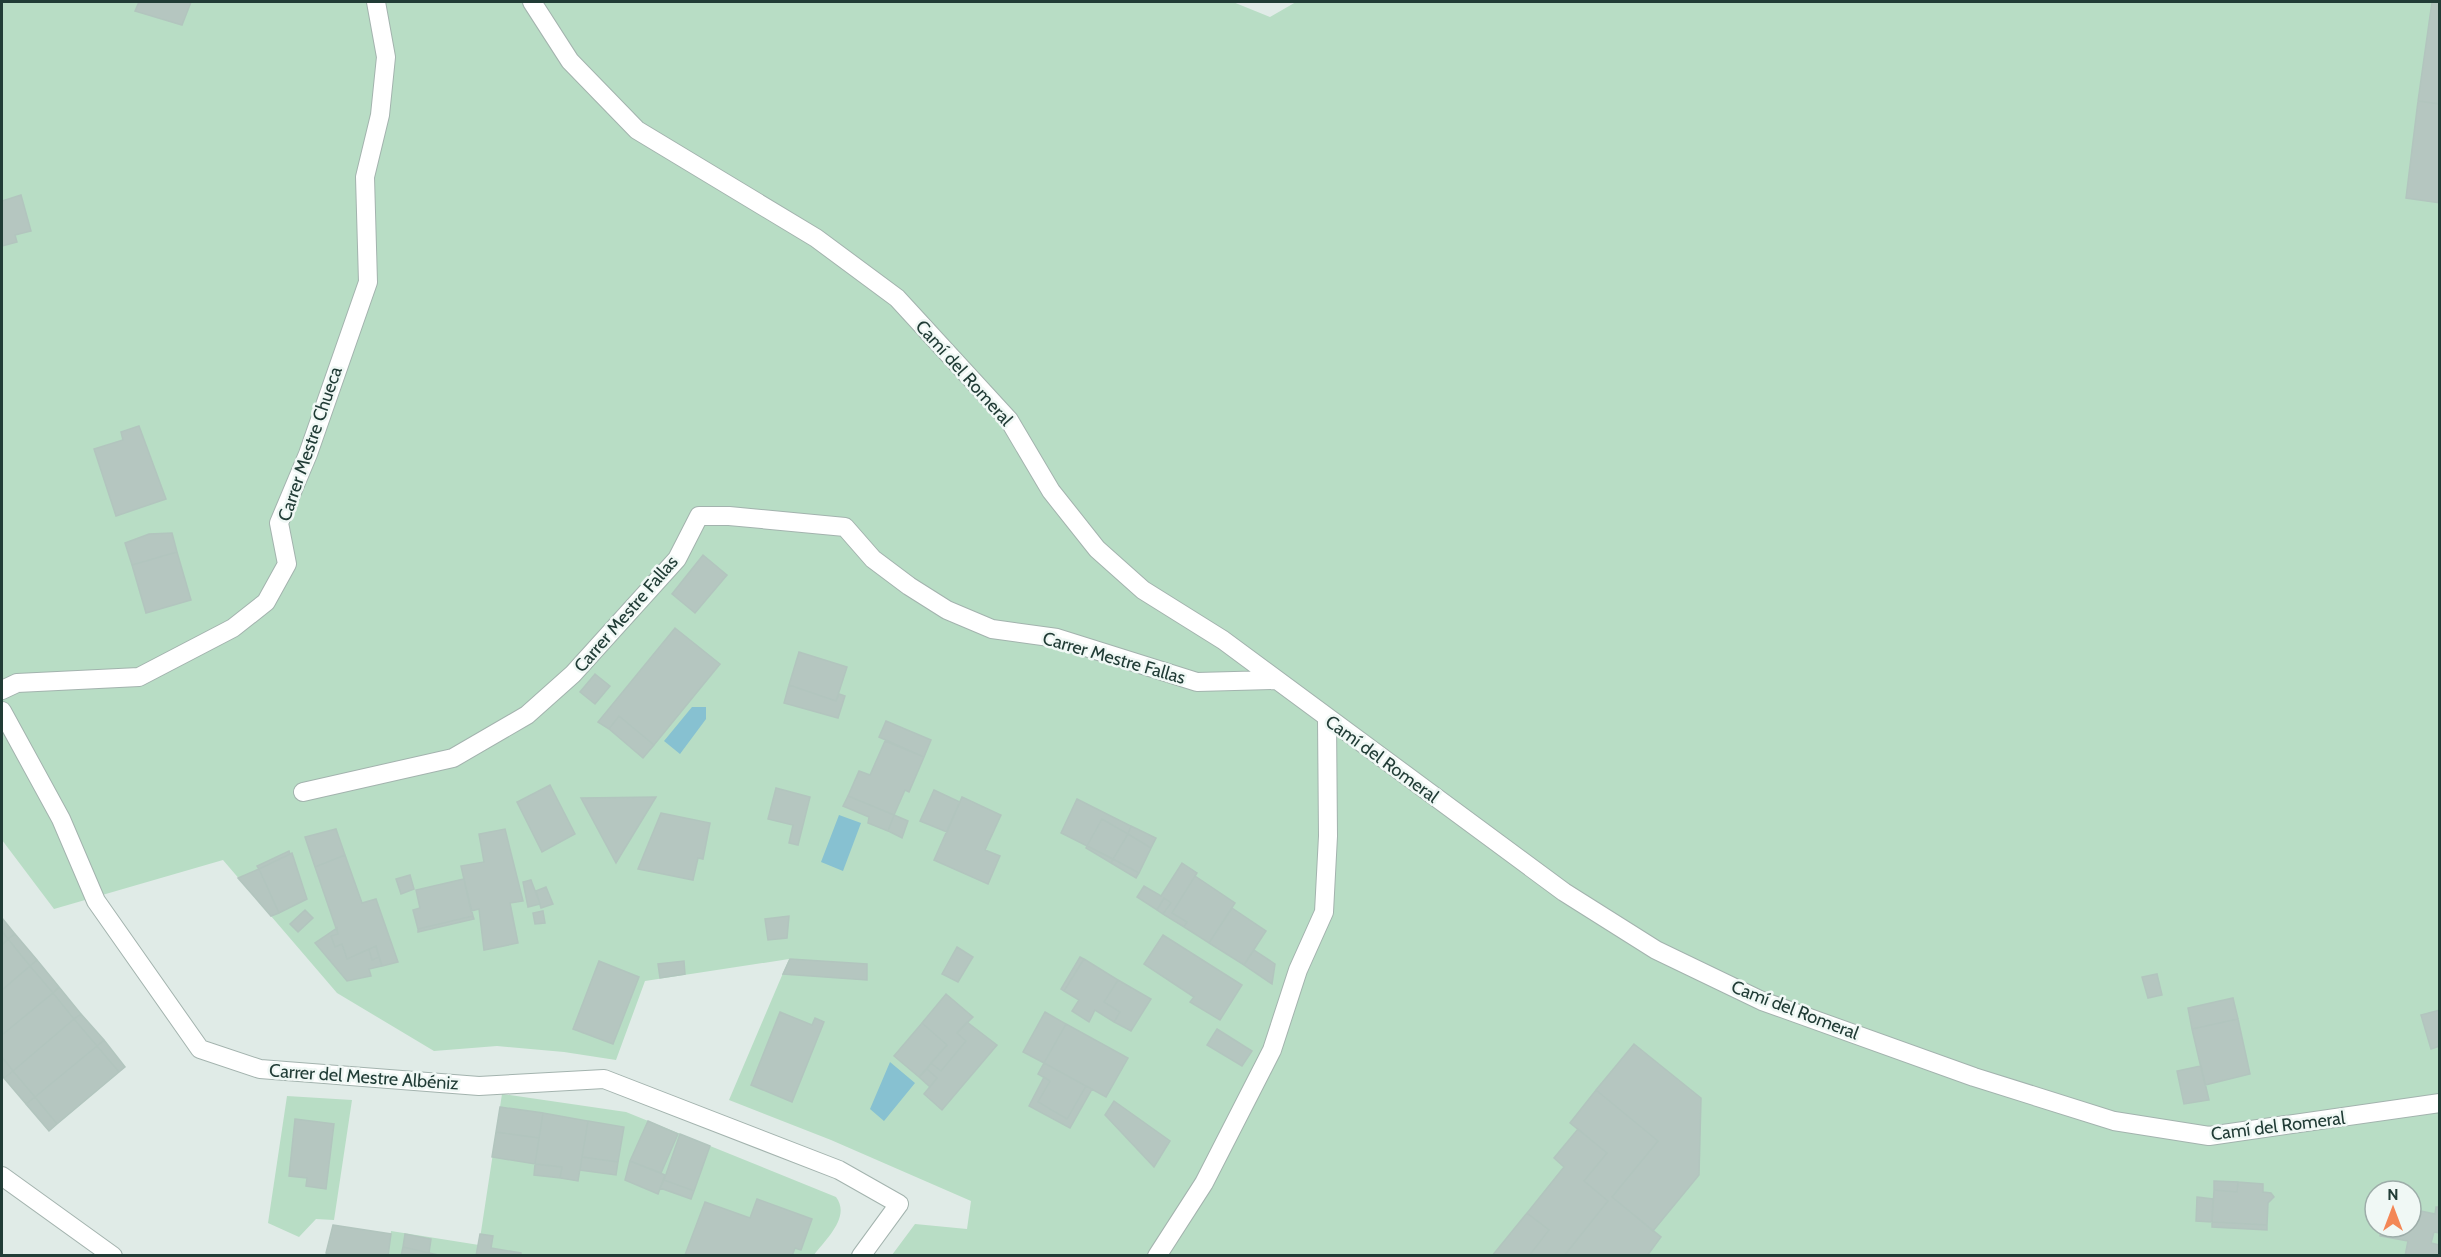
<svg xmlns="http://www.w3.org/2000/svg" width="2441" height="1257" viewBox="0 0 2441 1257" font-family="Cabin,sans-serif">
<rect width="100%" height="100%" fill="#e0ebe7"/>
<path fill="#b8ddc5" fill-rule="evenodd" d="M 2,2 L 1233,2 L 1270,17 L 1296,2 L 2439,2 L 2439,1255 L 1108,1255 L 1111,1252 L 1107,1256 L 892,1255 L 915,1224 L 967,1229 L 971,1201 L 831,1140 L 729,1100 L 789,959 L 645,981 L 616,1060 L 564,1052 L 497,1046 L 434,1051 L 337,993 L 223,860 L 54,909 L 2,840 ZM 2375,1191 L 2411,1191 L 2411,1227 L 2375,1227 Z
M 502,1094 L 626,1112 L 836,1197 C 851,1217 826,1239 814,1255 L 388,1256 L 391,1231 L 479,1245 Z
M 287,1096 L 352,1100 L 334,1220 L 316,1219 L 299,1237 L 268,1223 Z"/>
<path fill="#87c1d1" d="M 692,707 L 706,707 L 706,719 L 680,754 L 664,741 Z
M 839,815 L 861,823 L 843,871 L 821,862 Z
M 890,1062 L 915,1083 L 884,1121 L 870,1109 Z"/>
<path fill="#b5c6c0" stroke="#b2c5be" stroke-width="1.5" d="M 139,2 L 191,2 L 182,25 L 135,11 Z
M 2432,2 L 2440,2 L 2440,104 L 2418,101 Z
M 2418,101 L 2440,104 L 2440,203 L 2406,198 Z
M 21,195 L 31,231 L 15,235 L 17,242 L 2,246 L 2,201 Z
M 139,426 L 166,499 L 116,516 L 94,449 L 123,440 L 121,432 Z
M 172,533 L 177,552 L 132,565 L 125,543 L 149,534 Z
M 177,552 L 191,600 L 146,613 L 132,565 Z
M 703,555 L 727,575 L 695,613 L 672,594 Z
M 675,628 L 720,664 L 654,745 L 619,716 L 609,729 L 598,722 Z
M 799,652 L 847,667 L 836,701 L 789,685 Z
M 595,674 L 610,686 L 595,704 L 580,692 Z
M 789,685 L 836,701 L 839,694 L 845,696 L 838,718 L 784,703 Z
M 619,716 L 654,745 L 643,758 L 609,729 Z
M 886,721 L 931,740 L 924,757 L 879,737 Z
M 885,741 L 924,757 L 909,792 L 905,790 L 894,815 L 848,796 L 859,771 L 870,775 Z
M 550,785 L 575,834 L 542,852 L 517,802 Z
M 776,788 L 810,797 L 798,845 L 789,843 L 793,825 L 768,819 Z
M 934,790 L 960,802 L 947,832 L 920,821 Z
M 848,796 L 894,815 L 888,831 L 868,823 L 869,817 L 843,806 Z
M 656,797 L 616,863 L 581,798 Z
M 962,797 L 1001,815 L 985,850 L 1000,856 L 988,884 L 934,860 Z
M 1077,799 L 1131,826 L 1128,834 L 1102,819 L 1087,846 L 1061,833 Z
M 661,813 L 710,823 L 703,859 L 698,858 L 693,880 L 638,869 Z
M 894,815 L 908,821 L 902,838 L 888,831 Z
M 1102,819 L 1128,834 L 1113,859 L 1087,846 Z
M 1131,826 L 1156,838 L 1151,848 L 1128,834 Z
M 336,829 L 345,855 L 315,867 L 305,837 Z
M 505,829 L 523,901 L 510,903 L 518,943 L 484,950 L 479,909 L 471,911 L 461,866 L 484,862 L 479,834 Z
M 1128,834 L 1151,848 L 1139,873 L 1113,859 Z
M 1087,846 L 1113,859 L 1111,863 L 1086,848 Z
M 289,851 L 290,854 L 259,869 L 257,866 Z
M 292,853 L 307,899 L 279,913 L 259,869 Z
M 345,855 L 362,903 L 376,899 L 398,962 L 382,966 L 376,946 L 347,959 L 342,944 L 335,947 L 331,936 L 338,934 L 315,867 Z
M 1113,859 L 1139,873 L 1136,878 L 1111,863 Z
M 1182,863 L 1197,873 L 1172,913 L 1187,922 L 1184,927 L 1163,914 L 1171,903 L 1164,898 L 1157,910 L 1137,897 L 1144,886 L 1161,896 Z
M 259,869 L 279,913 L 271,916 L 238,878 Z
M 410,875 L 414,889 L 401,894 L 396,879 Z
M 1195,876 L 1235,903 L 1209,943 L 1184,927 L 1187,922 L 1172,913 Z
M 464,879 L 473,916 L 418,929 L 413,910 L 420,908 L 416,890 Z
M 531,880 L 540,904 L 528,907 L 523,882 Z
M 546,887 L 553,904 L 541,908 L 536,891 Z
M 1164,898 L 1171,903 L 1163,914 L 1157,910 Z
M 1232,908 L 1266,931 L 1244,965 L 1209,943 Z
M 305,910 L 313,918 L 298,932 L 290,924 Z
M 543,911 L 545,923 L 535,924 L 533,913 Z
M 473,916 L 474,919 L 418,932 L 418,929 Z
M 789,916 L 787,938 L 768,940 L 765,919 Z
M 2,918 L 15,934 L 8,939 L 2,931 Z
M 337,928 L 338,934 L 331,936 L 335,947 L 342,944 L 347,959 L 369,949 L 372,960 L 379,957 L 382,966 L 369,969 L 371,976 L 347,981 L 315,943 Z
M 2,931 L 8,939 L 2,945 Z
M 15,934 L 37,960 L 30,966 L 8,939 Z
M 1163,935 L 1242,985 L 1220,1020 L 1190,1002 L 1194,997 L 1144,964 Z
M 8,939 L 30,966 L 2,990 L 2,945 Z
M 376,946 L 379,957 L 372,960 L 369,949 Z
M 957,947 L 973,957 L 958,982 L 942,974 Z
M 1254,950 L 1275,964 L 1272,984 L 1244,965 Z
M 1080,957 L 1084,959 L 1064,991 L 1061,989 Z
M 790,959 L 867,964 L 867,980 L 783,974 Z
M 1084,959 L 1118,980 L 1104,1002 L 1120,1012 L 1114,1022 L 1095,1010 L 1089,1022 L 1072,1011 L 1079,1000 L 1064,991 Z
M 37,960 L 59,987 L 53,993 L 30,966 Z
M 599,961 L 639,977 L 613,1044 L 573,1029 Z
M 684,961 L 685,974 L 660,978 L 658,964 Z
M 30,966 L 53,993 L 2,1035 L 2,990 Z
M 2157,974 L 2162,995 L 2148,998 L 2142,977 Z
M 1118,980 L 1151,999 L 1131,1031 L 1114,1022 L 1120,1012 L 1104,1002 Z
M 59,987 L 81,1014 L 74,1019 L 53,993 Z
M 53,993 L 74,1019 L 13,1071 L 2,1057 L 2,1035 Z
M 946,994 L 973,1017 L 957,1033 L 966,1041 L 941,1071 L 931,1063 L 947,1045 L 922,1023 Z
M 2233,998 L 2238,1019 L 2192,1029 L 2188,1008 Z
M 2440,1010 L 2440,1046 L 2431,1049 L 2421,1015 Z
M 780,1012 L 812,1025 L 815,1018 L 824,1022 L 792,1102 L 751,1085 Z
M 1045,1012 L 1066,1024 L 1044,1063 L 1023,1052 Z
M 81,1014 L 104,1040 L 97,1046 L 74,1019 Z
M 74,1019 L 97,1046 L 35,1097 L 13,1071 Z
M 2238,1019 L 2250,1074 L 2205,1085 L 2192,1029 Z
M 967,1022 L 997,1045 L 942,1110 L 924,1094 L 937,1078 L 927,1069 L 931,1063 L 941,1071 L 966,1041 L 957,1033 Z
M 922,1023 L 947,1045 L 919,1077 L 894,1056 Z
M 1066,1024 L 1128,1058 L 1106,1097 L 1044,1063 Z
M 1217,1029 L 1252,1051 L 1242,1066 L 1207,1045 Z
M 104,1040 L 125,1067 L 119,1072 L 97,1046 Z
M 1634,1044 L 1701,1098 L 1699,1175 L 1653,1231 L 1612,1197 L 1658,1141 L 1596,1090 Z
M 97,1046 L 119,1072 L 57,1124 L 35,1097 Z
M 2,1057 L 13,1071 L 4,1078 L 2,1075 Z
M 1044,1063 L 1086,1086 L 1067,1119 L 1038,1102 L 1050,1081 L 1038,1074 Z
M 2201,1066 L 2209,1100 L 2184,1104 L 2177,1071 Z
M 927,1069 L 937,1078 L 930,1087 L 919,1077 Z
M 13,1071 L 35,1097 L 26,1104 L 4,1078 Z
M 1044,1077 L 1050,1081 L 1038,1102 L 1067,1119 L 1086,1086 L 1092,1089 L 1070,1128 L 1029,1106 Z
M 1596,1090 L 1658,1141 L 1612,1197 L 1661,1237 L 1647,1256 L 1564,1256 L 1608,1201 L 1584,1181 L 1607,1153 L 1570,1123 Z
M 35,1097 L 57,1124 L 49,1131 L 26,1104 Z
M 1114,1101 L 1170,1141 L 1154,1167 L 1105,1115 Z
M 500,1107 L 543,1113 L 539,1138 L 496,1132 Z
M 543,1113 L 588,1121 L 578,1181 L 560,1178 L 562,1167 L 535,1164 Z
M 295,1119 L 334,1124 L 326,1189 L 306,1186 L 307,1178 L 289,1176 Z
M 588,1121 L 624,1127 L 618,1162 L 582,1157 Z
M 648,1121 L 678,1134 L 661,1173 L 630,1161 Z
M 1578,1129 L 1607,1153 L 1584,1181 L 1608,1201 L 1564,1256 L 1529,1256 L 1549,1230 L 1527,1213 L 1564,1167 L 1554,1158 Z
M 496,1132 L 539,1138 L 535,1164 L 492,1157 Z
M 680,1134 L 710,1146 L 694,1191 L 664,1180 Z
M 582,1157 L 618,1162 L 616,1175 L 580,1170 Z
M 630,1161 L 665,1175 L 658,1194 L 625,1180 Z
M 535,1164 L 562,1167 L 560,1178 L 534,1175 Z
M 664,1180 L 694,1191 L 691,1199 L 660,1188 Z
M 2214,1181 L 2238,1182 L 2237,1192 L 2214,1190 Z
M 2238,1182 L 2263,1184 L 2263,1192 L 2271,1193 L 2274,1197 L 2268,1203 L 2267,1225 L 2212,1222 L 2214,1190 L 2237,1192 Z
M 2197,1197 L 2213,1199 L 2212,1222 L 2196,1221 Z
M 757,1199 L 812,1219 L 801,1250 L 795,1248 L 792,1256 L 685,1255 L 705,1202 L 750,1218 Z
M 2436,1207 L 2440,1207 L 2440,1233 L 2434,1232 L 2431,1243 L 2440,1245 L 2439,1256 L 2405,1256 L 2408,1241 L 2380,1236 L 2381,1227 L 2411,1227 L 2411,1209 L 2435,1214 Z
M 1527,1213 L 1549,1230 L 1529,1256 L 1492,1256 Z
M 2212,1222 L 2267,1225 L 2267,1230 L 2212,1227 Z
M 333,1225 L 391,1234 L 388,1256 L 334,1256 L 326,1253 Z
M 405,1234 L 431,1239 L 429,1253 L 403,1247 Z
M 480,1234 L 493,1236 L 491,1248 L 521,1253 L 521,1256 L 476,1256 Z
M 403,1247 L 429,1253 L 443,1256 L 401,1256 Z"/>
<g fill="none" stroke-linecap="round" stroke-linejoin="round">
<g stroke="#a3b3ae" stroke-width="20">
<path id="minor" d="M 532,2 L 570,61 L 637,130 L 816,238 L 897,298 L 1009,420 L 1051,491 L 1097,549 L 1143,590 L 1223,640 L 1564,892 L 1656,950 L 1762,1001 L 1974,1077 L 2114,1121 L 2209,1136 L 2440,1103
M 2,690 L 17,683 L 139,677 L 233,628 L 266,602 L 287,564 L 279,523 L 308,454 L 368,282 L 365,177 L 380,115 L 386,57 L 376,2
M 2,711 L 61,819 L 96,901 L 200,1049 L 260,1069 L 479,1086 L 604,1079 L 839,1170 L 899,1204 L 861,1256
M 303,792 L 453,758 L 527,715 L 573,674 L 677,559 L 699,516 L 729,516 L 845,527 L 873,559 L 909,586 L 947,610 L 992,629 L 1057,638 L 1197,682 L 1276,680
M 2,1176 L 113,1256
M 1157,1256 L 1204,1183 L 1272,1050 L 1298,970 L 1324,912 L 1328,836 L 1327,719"/>
</g>
<use href="#minor" stroke="#fff" stroke-width="18"/>
</g>
<g text-anchor="middle" dominant-baseline="central" stroke-width="5" stroke-linejoin="round" paint-order="stroke">
<g font-size="18" fill="#213c36" stroke="#f0f8f5">
<text transform="translate(964 373) rotate(48)">Camí del Romeral</text>
<text transform="translate(310 444) rotate(-71)">Carrer Mestre Chueca</text>
<text transform="translate(626 614) rotate(-49)">Carrer Mestre Fallas</text>
<text transform="translate(1114 658) rotate(16)">Carrer Mestre Fallas</text>
<text transform="translate(1382 759) rotate(36)">Camí del Romeral</text>
<text transform="translate(1795 1010) rotate(21)">Camí del Romeral</text>
<text transform="translate(364 1077) rotate(4)">Carrer del Mestre Albéniz</text>
<text transform="translate(2278 1126) rotate(-7)">Camí del Romeral</text>
</g>
</g>
<rect width="2441" height="1257" fill="none" stroke="#213c36" stroke-width="6"/>
<g transform="translate(2393 1209)"><circle r="28" fill="#f0f8f5" stroke="#9dada9" stroke-width="1.5"/>
<path d="M0-4.5L10 22L0 15L-10 22Z" fill="#f38756"/>
<text y="-9" font-size="16" font-weight="bold" text-anchor="middle" fill="#213c36">N</text>
</g>
</svg>
